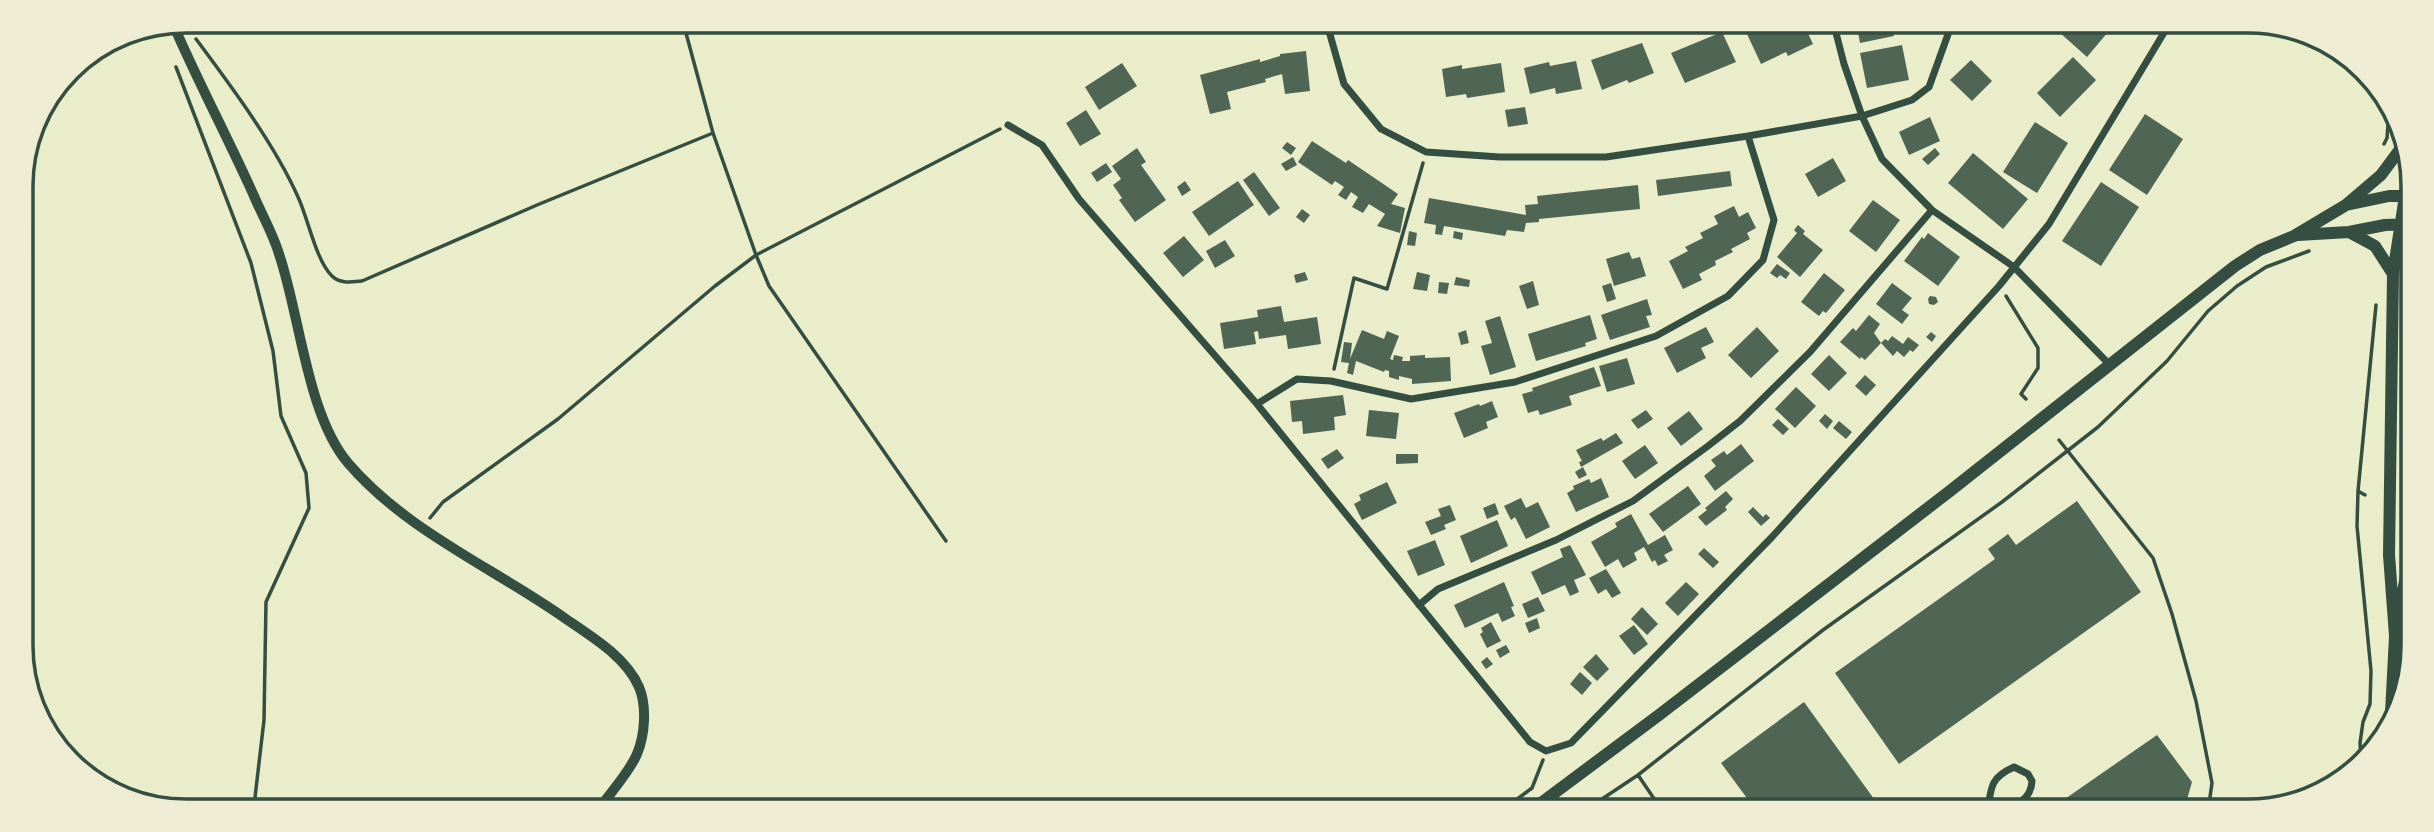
<svg xmlns="http://www.w3.org/2000/svg" width="2434" height="832" viewBox="0 0 2434 832" font-family="Poppins,sans-serif">
<rect width="100%" height="100%" fill="#e9edc9"/>
<path fill="#4f6655" d="M 1193,24 L 1222,24 L 1223,30 L 1195,34 Z
M 1357,24 L 1405,24 L 1405,26 L 1358,32 Z
M 1765,25 L 1804,25 L 1813,44 L 1788,56 L 1786,52 L 1761,64 L 1747,34 Z
M 1857,26 L 1892,26 L 1894,36 L 1860,43 Z
M 2064,26 L 2105,26 L 2104,28 L 2108,32 L 2087,57 L 2059,32 Z
M 1722,32 L 1736,62 L 1685,83 L 1671,53 Z
M 1642,43 L 1654,73 L 1629,83 L 1627,80 L 1602,90 L 1591,60 Z
M 1902,45 L 1909,80 L 1867,88 L 1860,53 Z
M 1306,51 L 1310,91 L 1285,94 L 1282,74 L 1265,79 L 1266,82 L 1227,92 L 1231,109 L 1210,114 L 1200,75 L 1260,59 L 1260,62 L 1280,56 L 1280,54 Z
M 2073,57 L 2096,80 L 2060,117 L 2037,93 Z
M 1971,60 L 1992,81 L 1972,101 L 1950,80 Z
M 1576,61 L 1582,89 L 1556,94 L 1555,88 L 1530,94 L 1524,68 L 1549,62 L 1550,66 Z
M 1122,63 L 1137,86 L 1099,110 L 1085,87 Z
M 1501,63 L 1505,92 L 1467,98 L 1466,94 L 1446,97 L 1442,69 L 1462,65 L 1462,69 Z
M 1525,107 L 1528,124 L 1508,127 L 1505,110 Z
M 1086,110 L 1101,134 L 1080,146 L 1066,123 Z
M 2145,114 L 2183,139 L 2147,195 L 2109,170 Z
M 1930,117 L 1940,141 L 1909,155 L 1899,132 Z
M 2035,122 L 2068,143 L 2037,193 L 2003,172 Z
M 1312,141 L 1346,163 L 1348,160 L 1398,194 L 1391,204 L 1405,208 L 1400,233 L 1377,226 L 1385,214 L 1369,204 L 1363,213 L 1352,207 L 1358,197 L 1351,192 L 1346,200 L 1338,195 L 1344,187 L 1335,181 L 1332,185 L 1298,162 Z
M 1287,142 L 1296,148 L 1291,155 L 1282,148 Z
M 1137,148 L 1146,162 L 1141,165 L 1166,200 L 1135,222 L 1119,200 L 1122,198 L 1113,185 L 1121,179 L 1112,166 Z
M 1935,148 L 1940,154 L 1928,165 L 1922,159 Z
M 1973,153 L 2028,199 L 2003,229 L 1948,183 Z
M 1293,157 L 1297,165 L 1286,171 L 1281,164 Z
M 1833,158 L 1846,181 L 1818,197 L 1805,174 Z
M 1106,163 L 1112,172 L 1097,182 L 1091,173 Z
M 1730,171 L 1732,186 L 1658,196 L 1656,180 Z
M 1254,172 L 1280,208 L 1269,216 L 1243,180 Z
M 1185,181 L 1191,190 L 1182,196 L 1177,187 Z
M 1238,181 L 1254,205 L 1209,236 L 1192,212 Z
M 2101,182 L 2139,207 L 2101,266 L 2062,241 Z
M 1638,185 L 1640,209 L 1539,219 L 1539,222 L 1526,223 L 1524,232 L 1507,230 L 1505,236 L 1444,226 L 1442,235 L 1435,234 L 1436,225 L 1424,223 L 1429,198 L 1526,215 L 1525,205 L 1538,204 L 1537,196 Z
M 1873,200 L 1900,220 L 1876,252 L 1849,231 Z
M 1734,206 L 1739,217 L 1748,212 L 1756,228 L 1747,233 L 1750,239 L 1731,249 L 1733,252 L 1715,261 L 1716,265 L 1699,274 L 1702,280 L 1683,289 L 1669,261 L 1688,251 L 1685,247 L 1703,238 L 1700,233 L 1718,224 L 1714,216 Z
M 1302,209 L 1310,215 L 1304,223 L 1296,217 Z
M 1798,225 L 1805,231 L 1803,234 L 1823,250 L 1800,277 L 1777,257 L 1797,233 L 1794,230 Z
M 1409,231 L 1417,233 L 1415,246 L 1407,245 Z
M 1454,231 L 1463,233 L 1462,240 L 1453,238 Z
M 1928,233 L 1960,257 L 1938,286 L 1904,261 L 1922,237 L 1924,239 Z
M 1184,236 L 1204,260 L 1183,277 L 1163,253 Z
M 1225,240 L 1235,256 L 1215,268 L 1206,251 Z
M 1629,252 L 1632,259 L 1640,257 L 1646,276 L 1614,286 L 1606,259 Z
M 1777,264 L 1790,273 L 1786,279 L 1780,275 L 1777,278 L 1770,273 Z
M 1305,272 L 1308,280 L 1296,283 L 1294,275 Z
M 1417,272 L 1430,275 L 1427,291 L 1413,289 Z
M 1824,273 L 1845,290 L 1826,313 L 1823,311 L 1819,316 L 1801,302 Z
M 1456,277 L 1470,280 L 1469,287 L 1454,285 Z
M 1533,281 L 1539,305 L 1527,309 L 1519,286 Z
M 1439,282 L 1449,283 L 1447,294 L 1438,293 Z
M 1611,283 L 1616,299 L 1607,302 L 1602,286 Z
M 1892,283 L 1912,298 L 1902,310 L 1909,315 L 1902,324 L 1876,304 Z
M 1930,296 L 1936,297 L 1938,302 L 1934,305 L 1929,304 L 1928,299 Z
M 1647,299 L 1652,315 L 1646,316 L 1650,327 L 1610,340 L 1601,315 Z
M 1281,306 L 1284,322 L 1317,317 L 1321,344 L 1288,349 L 1286,335 L 1259,339 L 1258,331 L 1254,332 L 1256,344 L 1224,349 L 1220,323 L 1258,317 L 1257,310 Z
M 1590,315 L 1597,339 L 1585,343 L 1586,346 L 1536,361 L 1528,334 Z
M 1869,315 L 1880,324 L 1874,333 L 1881,343 L 1865,360 L 1861,357 L 1860,359 L 1840,342 L 1853,328 L 1856,331 Z
M 1500,316 L 1516,367 L 1490,375 L 1481,346 L 1492,343 L 1485,321 Z
M 1706,327 L 1714,342 L 1701,348 L 1706,358 L 1677,373 L 1664,348 Z
M 1757,327 L 1779,351 L 1751,378 L 1728,355 Z
M 1362,330 L 1384,339 L 1387,331 L 1399,336 L 1390,359 L 1393,360 L 1394,355 L 1403,357 L 1402,361 L 1410,361 L 1410,356 L 1425,355 L 1425,358 L 1450,357 L 1451,381 L 1412,384 L 1412,379 L 1399,376 L 1399,380 L 1389,377 L 1389,371 L 1385,370 L 1384,372 L 1356,361 L 1353,375 L 1347,373 L 1349,363 L 1341,362 L 1344,342 L 1352,343 L 1350,359 Z
M 1466,330 L 1469,343 L 1461,345 L 1458,333 Z
M 1931,332 L 1936,336 L 1932,342 L 1926,337 Z
M 1892,336 L 1903,344 L 1908,337 L 1919,345 L 1913,352 L 1910,350 L 1904,357 L 1897,351 L 1893,356 L 1881,343 L 1885,339 L 1888,341 Z
M 1829,355 L 1847,373 L 1829,391 L 1811,374 Z
M 1627,358 L 1635,384 L 1607,392 L 1599,366 Z
M 1594,367 L 1601,386 L 1569,396 L 1572,405 L 1540,415 L 1538,410 L 1528,413 L 1522,394 L 1533,391 L 1532,388 Z
M 1865,375 L 1876,385 L 1866,396 L 1855,386 Z
M 1796,387 L 1816,406 L 1795,428 L 1775,409 Z
M 1343,395 L 1346,415 L 1334,417 L 1335,430 L 1303,434 L 1302,421 L 1292,422 L 1290,401 Z
M 1492,401 L 1498,417 L 1486,422 L 1488,428 L 1464,438 L 1454,413 L 1479,404 L 1480,406 Z
M 1369,410 L 1399,413 L 1396,439 L 1366,436 Z
M 1646,410 L 1653,419 L 1638,429 L 1631,420 Z
M 1689,411 L 1703,429 L 1681,446 L 1667,428 Z
M 1825,414 L 1833,421 L 1827,429 L 1819,421 Z
M 1778,419 L 1789,429 L 1783,435 L 1772,425 Z
M 1839,421 L 1852,432 L 1846,439 L 1833,428 Z
M 1616,433 L 1623,443 L 1581,467 L 1579,462 L 1582,461 L 1576,450 L 1601,438 L 1603,441 Z
M 1741,444 L 1754,461 L 1715,491 L 1704,476 L 1716,466 L 1711,460 L 1724,451 L 1727,455 Z
M 1645,445 L 1658,463 L 1635,479 L 1622,461 Z
M 1337,449 L 1344,458 L 1328,469 L 1321,459 Z
M 1396,454 L 1418,454 L 1418,463 L 1396,464 Z
M 1583,467 L 1587,475 L 1579,479 L 1575,472 Z
M 1601,478 L 1609,497 L 1576,512 L 1567,493 L 1574,489 L 1573,486 L 1589,479 L 1591,483 Z
M 1387,482 L 1397,503 L 1362,520 L 1354,504 L 1361,500 L 1359,495 Z
M 1688,486 L 1701,504 L 1663,532 L 1649,514 Z
M 1726,491 L 1733,499 L 1725,507 L 1727,510 L 1706,526 L 1698,517 L 1707,510 L 1705,508 Z
M 1521,498 L 1526,508 L 1538,502 L 1550,527 L 1526,539 L 1515,517 L 1511,520 L 1504,506 Z
M 2077,501 L 2141,592 L 1899,764 L 1835,673 L 1995,559 L 1988,549 L 2008,534 L 2016,545 Z
M 1495,503 L 1499,514 L 1487,519 L 1483,508 Z
M 1450,505 L 1456,520 L 1444,525 L 1446,529 L 1431,535 L 1425,522 L 1441,516 L 1438,509 Z
M 1753,507 L 1763,517 L 1766,514 L 1770,518 L 1761,526 L 1748,512 Z
M 1631,514 L 1648,545 L 1665,535 L 1673,550 L 1664,555 L 1668,561 L 1658,566 L 1655,560 L 1652,562 L 1644,547 L 1634,553 L 1637,560 L 1623,568 L 1618,559 L 1605,567 L 1591,542 L 1617,527 L 1615,523 Z
M 1497,520 L 1508,546 L 1471,563 L 1460,536 Z
M 1435,540 L 1445,565 L 1418,576 L 1407,551 Z
M 1570,545 L 1586,575 L 1574,580 L 1579,592 L 1570,596 L 1565,585 L 1542,595 L 1531,572 L 1563,557 L 1560,549 Z
M 1704,548 L 1719,562 L 1713,568 L 1698,554 Z
M 1606,569 L 1621,593 L 1612,598 L 1606,589 L 1598,594 L 1589,578 Z
M 1504,582 L 1514,606 L 1511,607 L 1515,616 L 1502,622 L 1498,613 L 1465,628 L 1454,605 Z
M 1686,582 L 1699,594 L 1678,616 L 1665,603 Z
M 1538,597 L 1545,611 L 1528,618 L 1522,604 Z
M 1642,607 L 1658,624 L 1647,635 L 1631,619 Z
M 1537,618 L 1540,628 L 1529,633 L 1525,623 Z
M 1491,622 L 1501,641 L 1487,648 L 1480,634 L 1483,632 L 1481,628 Z
M 1634,625 L 1648,644 L 1634,655 L 1619,636 Z
M 1506,645 L 1510,652 L 1500,658 L 1496,650 Z
M 1596,654 L 1609,669 L 1597,681 L 1583,667 Z
M 1487,657 L 1493,664 L 1486,669 L 1481,662 Z
M 1580,672 L 1592,683 L 1582,695 L 1570,684 Z
M 1804,702 L 1882,810 L 1755,809 L 1721,763 Z
M 2157,735 L 2192,782 L 2184,810 L 2049,810 Z"/>
<g fill="none" stroke-linecap="round" stroke-linejoin="round">
<path stroke="#344e41" stroke-width="3.5" d="M 683,22 L 713,133
M 196,39 C 231,86 275,145 298,197 C 308,218 316,261 332,276 C 340,284 351,282 362,281 L 537,205 L 713,133 L 756,255 L 1000,129
M 176,67 L 251,263 L 273,351 L 281,416 L 306,473 L 309,508 L 266,602 L 264,720 L 254,806
M 2384,144 L 2387,138 L 2389,111
M 2006,296 L 2038,348 L 2038,368 L 2021,394 L 2026,399
M 1334,369 L 1354,278 L 1387,289 L 1423,163
M 2059,440 L 2153,558 L 2172,614 L 2196,701 L 2212,783 L 2208,811
M 2358,491 L 2365,495
M 430,518 L 443,502 L 558,419 L 715,286 L 756,255 L 769,286 L 946,541
M 2361,758 L 2360,743 L 2363,722 L 2370,704 L 2371,671 L 2357,526 L 2358,491 L 2376,305
M 1638,775 L 1661,809
M 1504,809 L 1532,788 L 1543,760
M 1587,809 L 1638,775 L 1823,630 L 2002,502 L 2098,427 L 2167,361 L 2208,311 L 2237,286 L 2266,267 L 2309,251"/>
<path stroke="#344e41" stroke-width="4.5" d="M 1699,800 L 1705,809"/>
<path stroke="#344e41" stroke-width="7" d="M 1327,24 L 1344,84 L 1381,129 L 1426,152 L 1500,157 L 1606,157 L 1748,136 L 1862,116 L 1912,100 L 1929,87 L 1951,26
M 1834,25 L 1844,64 L 1862,116 L 1882,159 L 1932,210 L 2014,267 L 2109,364
M 1008,125 L 1042,145 L 1079,199 L 1257,404 L 1530,742 L 1546,751 L 1571,743 L 1772,537 L 1999,286 L 2049,224 L 2168,26
M 1257,404 L 1297,379 L 1331,381 L 1411,399 L 1515,382 L 1656,336 L 1728,296 L 1763,260 L 1774,220 L 1748,136
M 1419,605 L 1438,589 L 1556,540 L 1633,501 L 1708,446 L 1740,421 L 1810,352 L 1932,210
M 1988,808 C 1991,785 1992,777 2014,767 L 2028,774 L 2032,781 C 2031,801 2015,806 1998,810"/>
<path stroke="#344e41" stroke-width="10" d="M 173,24 C 198,82 228,138 254,196 C 262,215 273,234 279,254 C 300,315 307,415 348,463 C 406,531 494,568 566,619 C 591,636 626,657 639,687 C 647,706 645,735 637,754 C 630,771 612,791 601,806"/>
<path stroke="#344e41" stroke-width="12" d="M 2347,204 L 2381,175 L 2404,144
M 2349,232 L 2375,246 L 2393,274
M 2298,235 L 2349,232 L 2385,225 L 2410,224
M 2398,618 L 2408,565
M 2391,713 L 2395,636 L 2389,555 L 2393,274 L 2405,196 L 2409,152
M 1533,809 L 1659,715 L 1950,491 L 2235,266 L 2260,250 L 2294,236 L 2346,205 L 2389,196 L 2410,196"/>
</g>
<path d="M0 0H2434V832H0ZM186 33H2248A153 153 0 0 1 2401 186V646A153 153 0 0 1 2248 799H186A153 153 0 0 1 33 646V186A153 153 0 0 1 186 33Z" fill="#eeecd3" fill-rule="evenodd"/>
<path fill="none" stroke="#344e41" stroke-width="3.5" d="M186 33H2248A153 153 0 0 1 2401 186V646A153 153 0 0 1 2248 799H186A153 153 0 0 1 33 646V186A153 153 0 0 1 186 33Z"/>
</svg>
